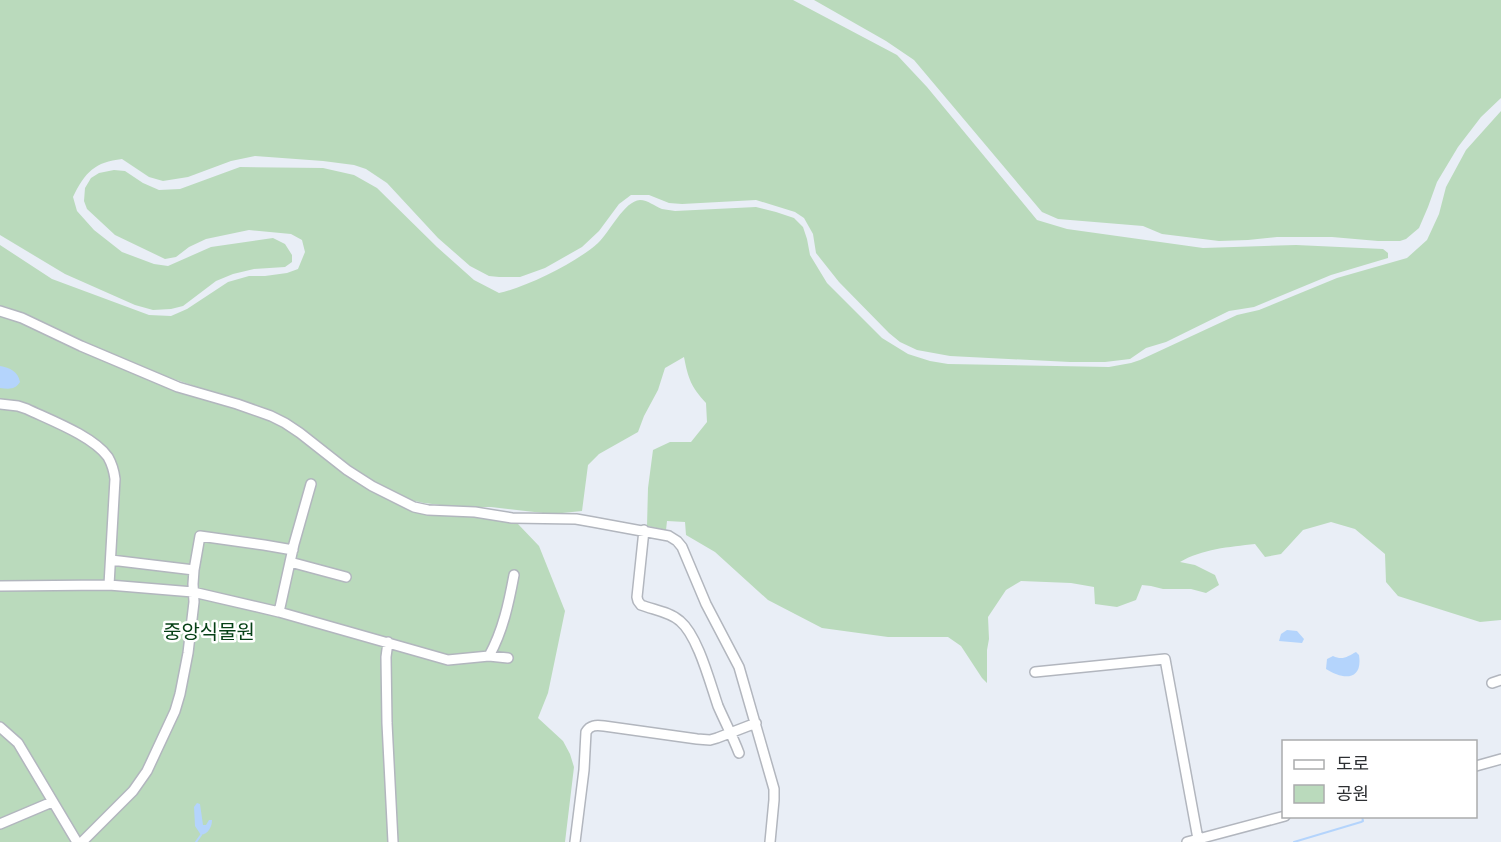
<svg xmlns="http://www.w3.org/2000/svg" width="1501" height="842" viewBox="0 0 1501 842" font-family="'Fira Sans Condensed','Noto Sans KR',sans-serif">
<rect width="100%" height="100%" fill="#e9eef6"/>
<path fill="#badabc" d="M 0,0 L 793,0 L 897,55 L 927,87 L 1037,220 L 1067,229 L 1203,248 L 1296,245 L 1383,249 L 1388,253 L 1388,258 L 1331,275 L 1254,307 L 1229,311 L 1166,342 L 1146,348 L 1130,359 L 1105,362 L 1070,362 L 950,356 L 917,350 L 900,342 L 889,333 L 839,282 L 816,253 L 813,234 L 804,218 L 795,212 L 756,200 L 682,204 L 669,203 L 649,195 L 631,195 L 619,204 L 599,231 L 582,247 L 545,268 L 520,277 L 499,277 L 489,276 L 470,266 L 438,238 L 387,183 L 366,169 L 354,165 L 323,161 L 255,156 L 231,161 L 188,177 L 163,181 L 149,177 L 122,159 C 95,162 85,172 73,197 L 77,211 L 94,230 L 122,252 L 154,264 L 168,266 L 211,247 L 273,238 L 285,244 L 292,255 L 292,262 L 285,267 L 254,269 L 233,274 L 216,281 L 183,306 L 171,309 L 153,310 L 135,305 L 65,274 L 0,235 Z
M 814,0 L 1501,0 L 1501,98 L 1481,117 L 1458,147 L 1437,182 L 1428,207 L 1419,228 L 1406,239 L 1400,241 L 1378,241 L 1332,237 L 1277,237 L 1248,240 L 1219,241 L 1162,234 L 1143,226 L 1058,219 L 1042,212 L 914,60 L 886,41 Z
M 1501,111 L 1501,620 L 1480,622 L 1398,596 L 1386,582 L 1385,554 L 1355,529 L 1331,522 L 1303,530 L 1281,554 L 1265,557 L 1255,544 C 1229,547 1202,549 1180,562 L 1195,565 L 1215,575 L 1219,585 L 1206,593 L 1191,589 L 1163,589 L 1151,586 L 1142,585 L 1136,600 L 1117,607 L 1095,604 L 1094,587 L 1071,583 L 1021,581 L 1006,590 L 988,617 L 989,639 L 987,650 L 987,683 L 982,678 L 961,646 L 948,637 L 888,637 L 822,628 L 768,600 L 715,552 L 686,535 L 685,522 L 667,521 L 666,530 L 647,526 L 648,488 L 653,450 L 670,442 L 691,442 L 707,422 L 706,403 C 691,387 688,378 684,357 L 665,368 L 658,390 L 644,416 L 638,432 L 599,454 L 588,465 L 582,511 L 552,514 L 491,507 L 457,507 L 424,503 L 401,498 L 363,476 L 306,434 L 272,412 L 132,365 L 7,307 L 0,306 L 0,245 L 52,279 L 149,315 L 171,316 L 187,309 L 228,282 L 249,276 L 265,276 L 287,273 L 298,269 L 305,252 L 302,240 L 291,234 L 249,230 L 206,239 L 189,247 L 176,257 L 165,259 L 115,235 L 87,209 L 84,201 L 85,188 L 91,178 L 99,173 L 114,170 L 125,171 L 143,183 L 159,190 L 180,189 L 240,167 L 323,168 L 354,175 L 377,188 L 437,247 L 474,280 L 499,293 C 527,287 577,262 598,243 C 610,232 624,201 640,200 C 648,200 654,206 662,209 C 666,210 671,210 675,211 L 756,207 L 776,212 L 794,218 L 803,227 L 807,239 L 810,255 L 827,283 L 882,338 L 908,354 L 930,361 L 948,364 L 1109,367 L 1131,363 L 1140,360 L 1237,315 L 1259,310 L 1337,278 L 1407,258 L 1427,240 L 1439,214 L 1446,187 L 1466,150 Z
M 0,314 L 9,316 L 77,348 L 77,349 L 162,386 L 239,408 L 273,420 L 297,434 L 395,502 L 448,514 L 508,520 L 518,524 L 539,546 L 565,611 L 548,693 L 538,718 L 563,741 L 570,754 L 574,767 L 565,842 L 0,842 Z"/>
<path fill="#b4d4fc" d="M 0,366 C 10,368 18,371 20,382 C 15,390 9,389 0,388 Z
M 1287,630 L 1297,631 L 1304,639 L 1302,643 L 1279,641 L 1281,634 Z
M 1356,652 L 1359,655 C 1363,681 1343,680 1326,669 L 1327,659 L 1333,656 C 1343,661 1348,656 1356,652 Z
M 197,803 L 200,804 L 203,825 L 206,825 L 209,820 L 212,820 C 212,827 208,834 201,835 L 195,826 L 194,807 Z"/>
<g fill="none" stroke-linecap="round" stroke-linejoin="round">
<path stroke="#b4d4fc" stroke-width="2" d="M 196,842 L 201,835
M 1294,842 L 1361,822 L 1363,821 L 1362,816"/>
<g stroke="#b2b6be" stroke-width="12">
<path id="minor" d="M 0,311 L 22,318 L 81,346 L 178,387 L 237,404 L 271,416 L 285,423 L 300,433 L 347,470 L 372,486 L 414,507 L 428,510 L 475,512 L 512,518 L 576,519 L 593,522 L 669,536 L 677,541 L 682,547 L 706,604 L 739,667 L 774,789 L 774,800 L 770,842
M 0,404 L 18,406 L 27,409 C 50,420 93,436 108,457 C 112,464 114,471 115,479 L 109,585
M 644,530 L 637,597 L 638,601 L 641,605 C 654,610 670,612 680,621 C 698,636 710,683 718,706 C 725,722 733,737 739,753
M 111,560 L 194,570
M 290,562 L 346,577
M 0,586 L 109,585 L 193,592 L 279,612 L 448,660 L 489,656 L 508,658
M 279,612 L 294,544 L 311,484
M 388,642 L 386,657 L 387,723 L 393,842
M 489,656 C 503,631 509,602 514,575
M 1035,672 L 1165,659 L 1198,839
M 1492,683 L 1501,680
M 0,727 L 18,743 L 77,842
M 1476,766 L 1501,759
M 0,824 L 52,802
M 82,842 L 133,791 L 147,771 L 175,711 L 180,694 L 188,653 L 194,602 L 193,584 L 194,570 L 200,536 L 264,545 L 293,550
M 575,842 L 584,770 L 586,732 C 590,725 596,725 604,726 L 697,739 L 710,740 L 717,738 L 756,723
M 1187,842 L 1285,816"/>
</g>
<use href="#minor" stroke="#fff" stroke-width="9"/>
</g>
<g text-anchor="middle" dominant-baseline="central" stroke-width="5" stroke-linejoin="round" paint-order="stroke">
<g font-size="20" fill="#064016" stroke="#fff">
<text x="209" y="632">중앙식물원</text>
</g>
</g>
<rect x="1282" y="740" width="195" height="78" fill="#ffffff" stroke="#abacad" stroke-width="1.5"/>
<rect x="1294" y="760" width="30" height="9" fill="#ffffff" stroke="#abacad" stroke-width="1.5"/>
<text x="1336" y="770" font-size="18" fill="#2e3033">도로</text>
<rect x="1294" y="785" width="30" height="18" fill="#badabc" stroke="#abacad" stroke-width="1.5"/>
<text x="1336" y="800" font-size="18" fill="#2e3033">공원</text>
</svg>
